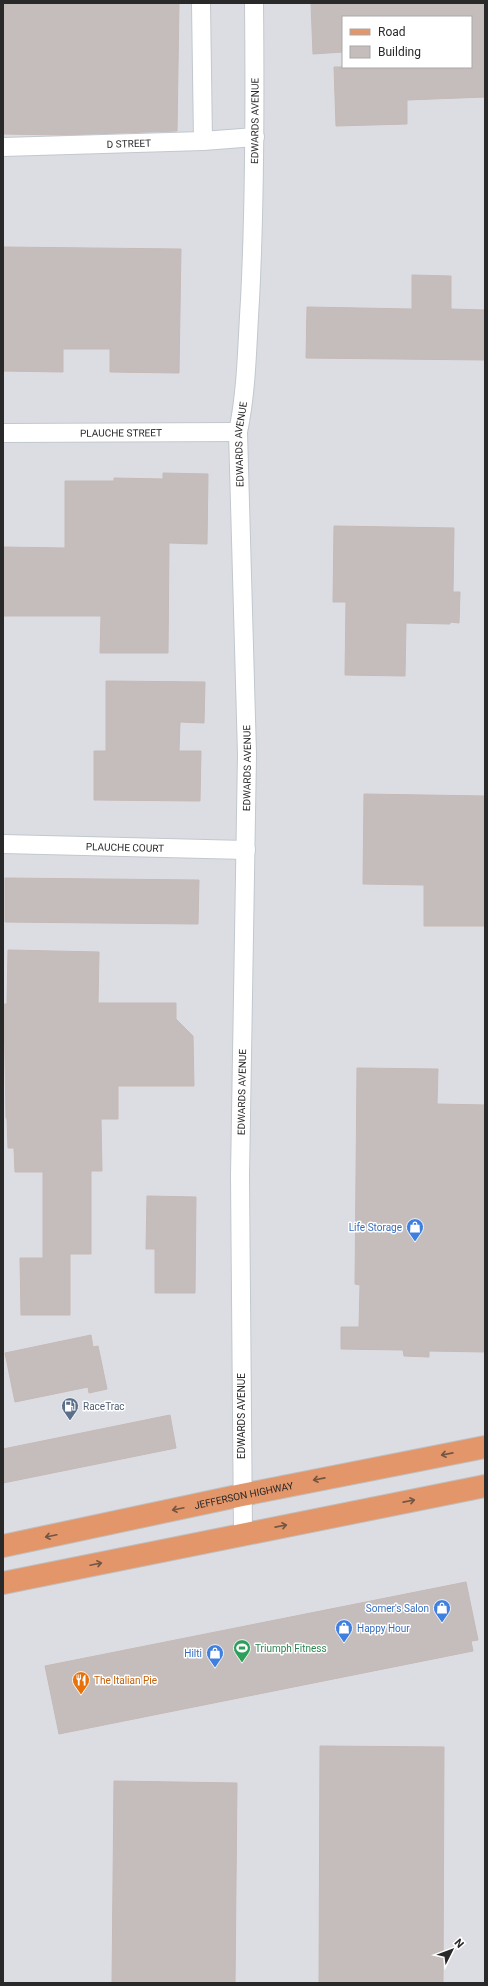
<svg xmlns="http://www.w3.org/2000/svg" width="488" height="1986" viewBox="0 0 488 1986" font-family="Roboto,sans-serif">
<rect width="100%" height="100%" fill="#eadfdc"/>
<path fill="#dcdde3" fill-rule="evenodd" d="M 3,3 L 485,3 L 485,1983 L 3,1983 ZM 343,17 L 471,17 L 471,67 L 343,67 Z"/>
<path fill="#c5bdbc" stroke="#c5bab6" d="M 3,3 L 179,3 L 177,131 L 65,135 L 3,134 Z
M 311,3 L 485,3 L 485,97 L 407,100 L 407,124 L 336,126 L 334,67 L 471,67 L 471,17 L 343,17 L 343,52 L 313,54 Z
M 3,247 L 181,249 L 179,373 L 110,372 L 110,349 L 63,349 L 63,372 L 3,371 Z
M 412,275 L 451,276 L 451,309 L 485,310 L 485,360 L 306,358 L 307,307 L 412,309 Z
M 163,473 L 208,474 L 207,544 L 169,543 L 168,653 L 100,653 L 101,616 L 3,616 L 3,547 L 65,548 L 65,481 L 114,481 L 114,478 L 163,479 Z
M 334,526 L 454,528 L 453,592 L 460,592 L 459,623 L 450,622 L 450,624 L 406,623 L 405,676 L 345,675 L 346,602 L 333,602 Z
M 106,681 L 205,682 L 204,723 L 180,722 L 179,751 L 201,751 L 200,801 L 94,800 L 94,751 L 106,751 Z
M 364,794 L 485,796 L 485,926 L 424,926 L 424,885 L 363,884 Z
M 5,878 L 199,880 L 198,924 L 5,922 Z
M 8,950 L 99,952 L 98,1003 L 176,1003 L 176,1019 L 193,1036 L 194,1086 L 118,1086 L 118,1119 L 101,1119 L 102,1171 L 91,1171 L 91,1254 L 70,1254 L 70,1315 L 21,1315 L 20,1258 L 43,1258 L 43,1172 L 15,1172 L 14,1148 L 8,1148 L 7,1118 L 6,1118 L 4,1004 L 7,1004 Z
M 357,1068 L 438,1069 L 437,1104 L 485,1105 L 485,1352 L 429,1351 L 429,1357 L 404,1356 L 403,1350 L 341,1349 L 341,1327 L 359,1327 L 360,1285 L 355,1284 Z
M 147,1196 L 196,1197 L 195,1293 L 155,1293 L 155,1249 L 146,1249 Z
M 91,1335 L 93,1347 L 98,1346 L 107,1389 L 89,1393 L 88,1387 L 15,1402 L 5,1353 Z
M 170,1415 L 176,1448 L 3,1483 L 3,1449 Z
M 466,1582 L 478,1640 L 471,1641 L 473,1651 L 59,1734 L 45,1666 Z
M 320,1746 L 444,1747 L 443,1983 L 319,1983 Z
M 114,1781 L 237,1783 L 235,1983 L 112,1983 Z"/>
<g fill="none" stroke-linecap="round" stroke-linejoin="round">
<g stroke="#c1c8ce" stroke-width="20">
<g id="minor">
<path d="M 201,3 L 203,141"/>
<path id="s1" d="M 3,147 L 203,141 L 255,137"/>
<path id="s2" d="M 3,433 L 238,432"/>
<path id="s3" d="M 3,844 L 246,850"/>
<path id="s4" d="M 243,1533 L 240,1176 L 247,754 L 238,432 C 247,389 247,344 250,300 C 255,201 255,102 254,3"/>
</g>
</g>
<g stroke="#bfbfbf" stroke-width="24">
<g id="major">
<path id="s5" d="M 3,1546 L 242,1495 L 485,1447"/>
<path d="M 3,1583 L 485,1486"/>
</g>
</g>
<use href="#minor" stroke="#fff" stroke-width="18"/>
<use href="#major" stroke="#e2966a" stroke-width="22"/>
</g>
<defs><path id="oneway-shaft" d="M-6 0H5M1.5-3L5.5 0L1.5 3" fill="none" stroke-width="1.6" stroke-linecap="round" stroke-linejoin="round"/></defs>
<g stroke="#735543">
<use href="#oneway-shaft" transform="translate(447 1454) rotate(169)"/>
<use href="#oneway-shaft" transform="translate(319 1479) rotate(169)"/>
<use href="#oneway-shaft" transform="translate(409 1501) rotate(-11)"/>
<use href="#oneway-shaft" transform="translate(178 1509) rotate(168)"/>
<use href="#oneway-shaft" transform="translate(281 1526) rotate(-11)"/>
<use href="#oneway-shaft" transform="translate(51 1536) rotate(168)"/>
<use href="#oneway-shaft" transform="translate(96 1564) rotate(-12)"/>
</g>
<defs>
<g id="shop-pin" transform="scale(0.9)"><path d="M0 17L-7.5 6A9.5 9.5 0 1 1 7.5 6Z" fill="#3f7fe0" stroke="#fff"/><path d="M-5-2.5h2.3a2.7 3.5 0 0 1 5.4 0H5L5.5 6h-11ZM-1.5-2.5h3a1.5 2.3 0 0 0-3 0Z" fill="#fff"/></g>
<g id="fuel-pin" transform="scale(0.9)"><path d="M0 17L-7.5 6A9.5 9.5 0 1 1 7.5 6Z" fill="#5c6f8a" stroke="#fff"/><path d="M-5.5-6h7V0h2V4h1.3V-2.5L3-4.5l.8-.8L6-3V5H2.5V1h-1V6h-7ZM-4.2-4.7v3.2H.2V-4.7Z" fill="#fff"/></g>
<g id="stadium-pin" transform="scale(0.9)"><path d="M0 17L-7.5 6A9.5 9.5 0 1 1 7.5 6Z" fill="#2e9e5b" stroke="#fff"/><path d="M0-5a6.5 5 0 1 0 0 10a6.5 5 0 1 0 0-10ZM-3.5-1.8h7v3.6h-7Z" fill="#fff"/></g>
<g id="restaurant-pin" transform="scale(0.9)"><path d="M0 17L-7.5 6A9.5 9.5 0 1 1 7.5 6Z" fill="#e8710a" stroke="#fff"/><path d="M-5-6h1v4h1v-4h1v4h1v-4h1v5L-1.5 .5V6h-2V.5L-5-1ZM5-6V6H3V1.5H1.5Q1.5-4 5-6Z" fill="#fff"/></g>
</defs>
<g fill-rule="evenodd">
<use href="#shop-pin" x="415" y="1227"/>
<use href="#fuel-pin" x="70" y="1406"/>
<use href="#shop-pin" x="442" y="1608"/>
<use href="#shop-pin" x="344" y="1628"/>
<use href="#stadium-pin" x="242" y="1648"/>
<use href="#shop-pin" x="215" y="1653"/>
<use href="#restaurant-pin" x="81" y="1680"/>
</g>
<g text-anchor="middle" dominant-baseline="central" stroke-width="3" stroke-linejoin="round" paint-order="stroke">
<g font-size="10" fill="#292929" stroke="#fff">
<text stroke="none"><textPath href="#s4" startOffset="1413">EDWARDS AVENUE</textPath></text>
<text stroke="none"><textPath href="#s1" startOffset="126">D STREET</textPath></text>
<text stroke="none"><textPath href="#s2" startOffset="118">PLAUCHE STREET</textPath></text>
<text stroke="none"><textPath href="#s4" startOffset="1089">EDWARDS AVENUE</textPath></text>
<text stroke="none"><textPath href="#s4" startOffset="765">EDWARDS AVENUE</textPath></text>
<text stroke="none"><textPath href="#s3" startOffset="122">PLAUCHE COURT</textPath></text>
<text stroke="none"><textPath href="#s4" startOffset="441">EDWARDS AVENUE</textPath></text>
<text transform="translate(241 1416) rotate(-90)">EDWARDS AVENUE</text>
<text stroke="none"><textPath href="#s5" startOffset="246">JEFFERSON HIGHWAY</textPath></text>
</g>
<g font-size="10" fill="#366cbe" stroke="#fff" text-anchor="end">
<text x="402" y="1227">Life Storage</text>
<text x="429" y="1608">Somer's Salon</text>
<text x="357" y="1628" text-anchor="start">Happy Hour</text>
<text x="202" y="1653">Hilti</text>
</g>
<g font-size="10" fill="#4e5e75" stroke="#fff" text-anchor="start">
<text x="83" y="1406">RaceTrac</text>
</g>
<g font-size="10" fill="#27864d" stroke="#fff" text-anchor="start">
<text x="255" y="1648">Triumph Fitness</text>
</g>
<g font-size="10" fill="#c56008" stroke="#fff" text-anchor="start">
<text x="94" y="1680">The Italian Pie</text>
</g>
</g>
<rect width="488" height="1986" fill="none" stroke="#292929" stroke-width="8"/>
<rect x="342" y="16" width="130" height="52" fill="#ffffff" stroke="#a9a9a9"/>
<rect x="350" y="29" width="20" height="6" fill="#e2966a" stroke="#a9a9a9"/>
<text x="378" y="36" font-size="12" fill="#292929">Road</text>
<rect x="350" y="46" width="20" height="12" fill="#c5bdbc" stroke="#a9a9a9"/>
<text x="378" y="56" font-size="12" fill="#292929">Building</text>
<g transform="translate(452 1950) rotate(48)" stroke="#ffffff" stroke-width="3" paint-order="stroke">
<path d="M0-3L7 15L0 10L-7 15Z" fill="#292929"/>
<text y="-6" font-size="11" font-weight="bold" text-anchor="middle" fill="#292929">N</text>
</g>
</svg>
